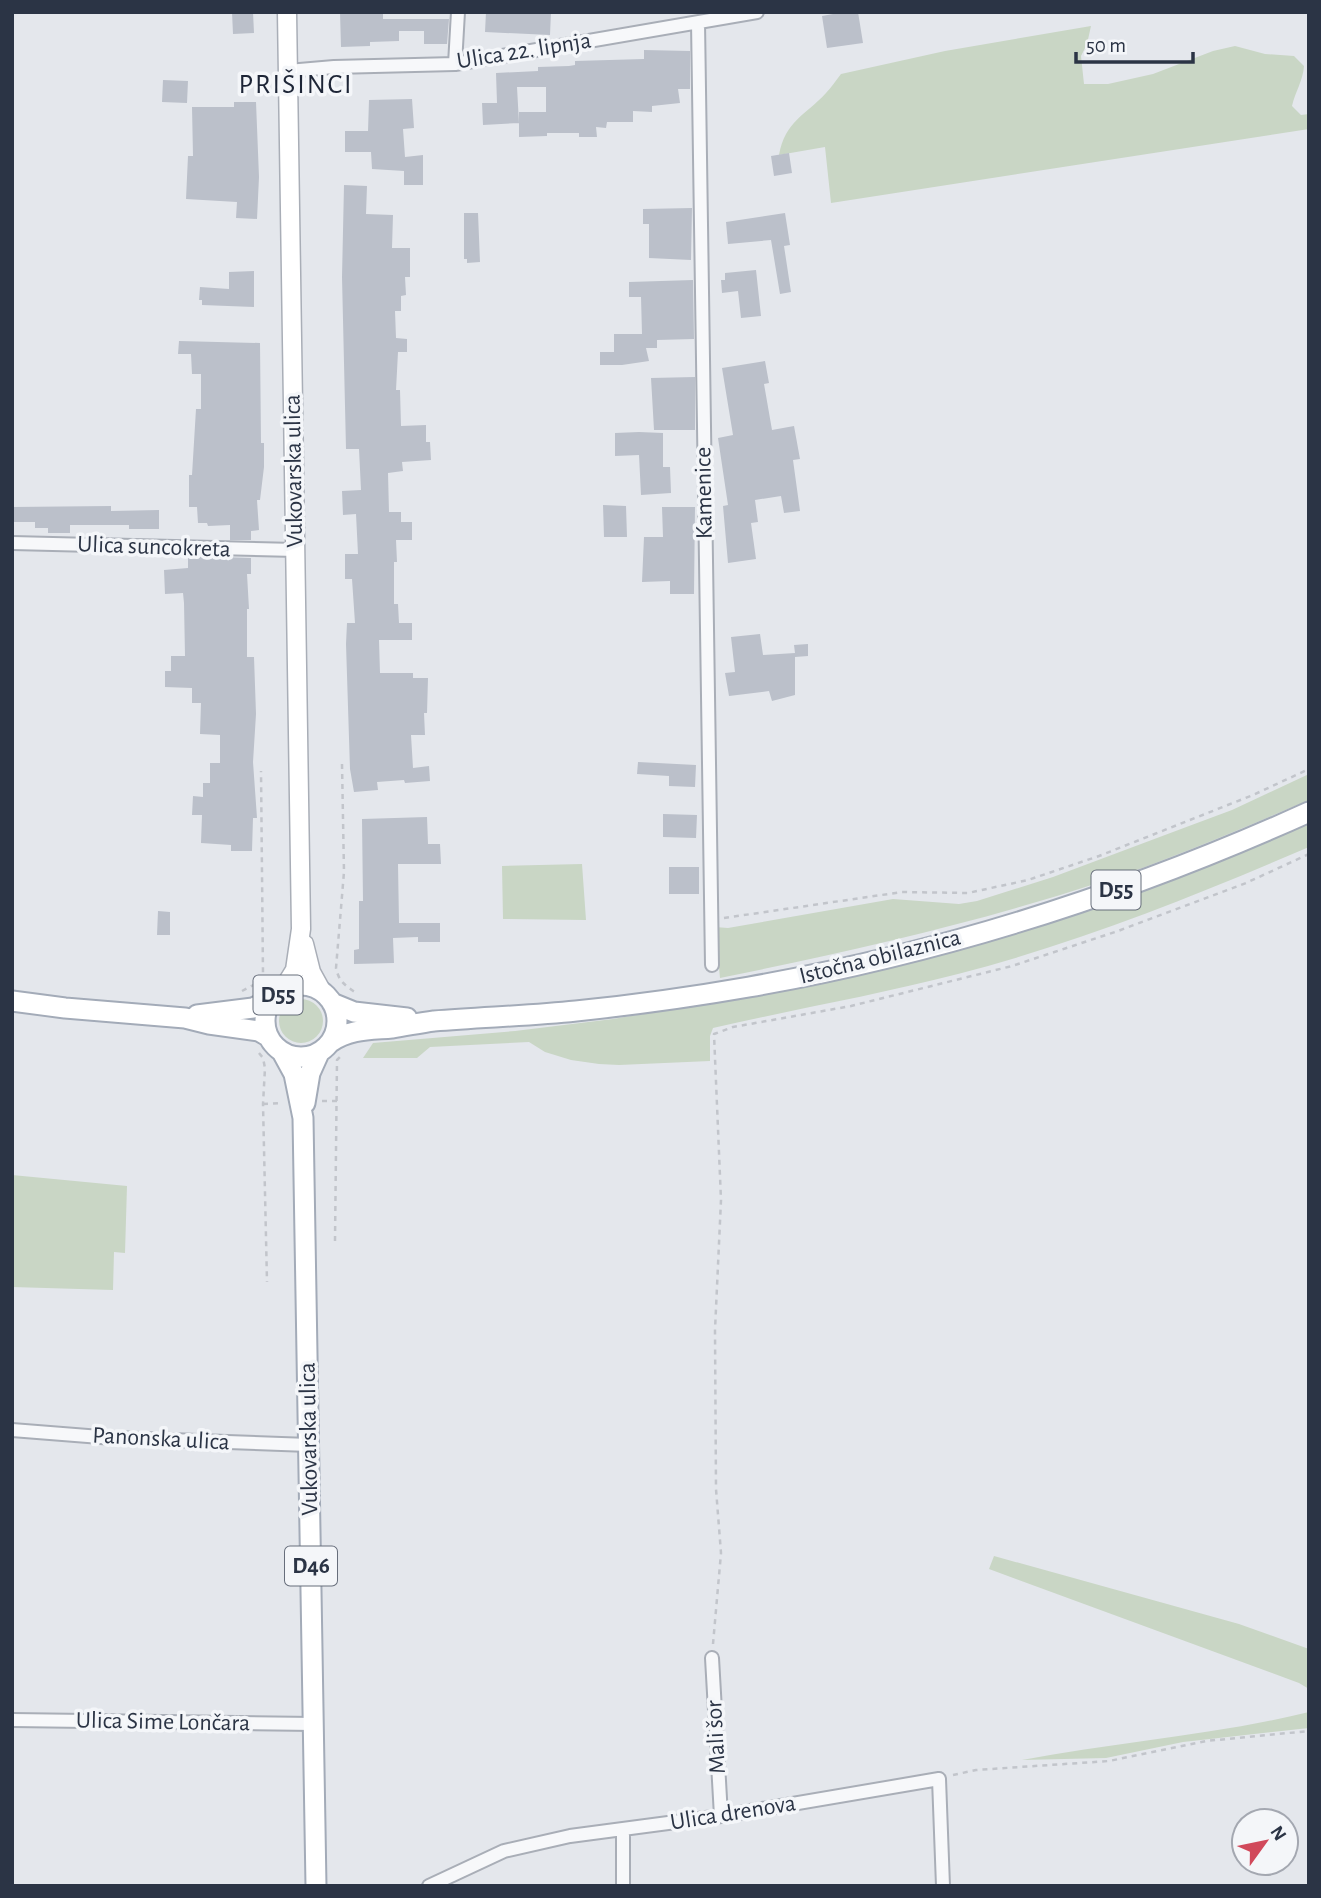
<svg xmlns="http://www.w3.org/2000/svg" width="1321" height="1898" viewBox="0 0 1321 1898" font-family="'Alegreya Sans',sans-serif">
<rect width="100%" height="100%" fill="#e4e7ec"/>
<path fill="#c9d6c5" d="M 1091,26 L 1087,44 L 1081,56 L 1084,84 L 1108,84 L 1153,74 L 1213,51 L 1235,46 L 1265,54 L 1294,56 L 1304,66 C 1303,81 1295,92 1292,106 L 1301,115 L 1309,114 L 1309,129 L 831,203 L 825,147 L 779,155 C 785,121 806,115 826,93 C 832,87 836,80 841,74 L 945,51 Z
M 1309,774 L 1309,800 C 1240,829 1172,859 1101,882 C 976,923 848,952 720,978 L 715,927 L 728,928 L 893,899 L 959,904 L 977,901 L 1053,877 L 1189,826 L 1232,810 Z
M 1309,822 L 1309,847 C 1195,896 1078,943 958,974 C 877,995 795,1009 713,1028 L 710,1036 L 710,1061 L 619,1065 L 599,1064 L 571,1060 L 545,1052 L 529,1042 L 430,1047 L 417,1058 L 363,1058 L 373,1043 L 515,1031 L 613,1019 L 810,986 L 905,965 L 1010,931 Z
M 582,864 L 586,920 L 503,919 L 502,866 Z
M279 1021a22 22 0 1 1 44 0a22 22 0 1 1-44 0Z
M 12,1175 L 127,1186 L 125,1253 L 114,1252 L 113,1290 L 12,1287 Z
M 994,1556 L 1239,1624 L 1309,1649 L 1309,1689 L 1299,1683 L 989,1569 Z
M 1309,1712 L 1309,1728 L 1183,1742 L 1106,1758 L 1022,1760 C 1117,1742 1215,1735 1309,1712 Z"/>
<path fill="#bbc0ca" d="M 232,12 L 253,12 L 254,33 L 233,34 Z
M 340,12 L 383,12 L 383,19 L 449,19 L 447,44 L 424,44 L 424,31 L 399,31 L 399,41 L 370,42 L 370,46 L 341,47 Z
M 486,12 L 551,12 L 550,35 L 485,32 Z
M 844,12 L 858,12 L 863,43 L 827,48 L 822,16 Z
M 644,50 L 690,51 L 690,89 L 678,89 L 680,103 L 652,106 L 652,112 L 633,111 L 633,122 L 607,122 L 606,128 L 596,127 L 597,137 L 579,137 L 579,133 L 547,133 L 547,136 L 519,137 L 519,112 L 546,112 L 546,87 L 517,87 L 519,123 L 483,125 L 482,103 L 497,103 L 496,73 L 538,71 L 538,67 L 569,66 L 575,65 L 575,61 L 644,59 Z
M 163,80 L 188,81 L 187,103 L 162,102 Z
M 412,99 L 414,128 L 403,129 L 405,157 L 423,155 L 423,185 L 404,185 L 404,171 L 372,169 L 371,152 L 345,152 L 345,131 L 368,131 L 369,100 Z
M 234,102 L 256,102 L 259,177 L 257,219 L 236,218 L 237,202 L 186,199 L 188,156 L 193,156 L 192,107 L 234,107 Z
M 789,153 L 792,173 L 774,176 L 771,156 Z
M 344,185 L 367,186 L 366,214 L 393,215 L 392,248 L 410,248 L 410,277 L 405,277 L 406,295 L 401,296 L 401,311 L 395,311 L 396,338 L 407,339 L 407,352 L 398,352 L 396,390 L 400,390 L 401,426 L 426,425 L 426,442 L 430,442 L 431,460 L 402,462 L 403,471 L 388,473 L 389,512 L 401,512 L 401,522 L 412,522 L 412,540 L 396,540 L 397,562 L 394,562 L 394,604 L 398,604 L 399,623 L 412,623 L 412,640 L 379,640 L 380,673 L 413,673 L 413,678 L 428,678 L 427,713 L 424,713 L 425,735 L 411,735 L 413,768 L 429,766 L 430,781 L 405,783 L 404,780 L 377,782 L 378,790 L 354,792 L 350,769 L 346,644 L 347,623 L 355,623 L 352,579 L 345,579 L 345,554 L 358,554 L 356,514 L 343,515 L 342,491 L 361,490 L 359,449 L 346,449 L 342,277 Z
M 692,208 L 691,260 L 649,258 L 649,224 L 643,224 L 643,209 Z
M 464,213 L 478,213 L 480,262 L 467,263 L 467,259 L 464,259 Z
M 785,213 L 790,245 L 784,246 L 791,292 L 780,294 L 771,240 L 728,244 L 726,222 Z
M 756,270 L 761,316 L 741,318 L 738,291 L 722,293 L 721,280 L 725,280 L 725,273 Z
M 254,271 L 254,307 L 202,305 L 202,300 L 199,300 L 200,287 L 229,289 L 229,272 Z
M 693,280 L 694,339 L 657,340 L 657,348 L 646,348 L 649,361 L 622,365 L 600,365 L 600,352 L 614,352 L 614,334 L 642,334 L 641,297 L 629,297 L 629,282 Z
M 179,341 L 260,343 L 261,443 L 264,443 L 264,467 L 260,500 L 257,500 L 259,530 L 251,531 L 251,540 L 230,540 L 230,525 L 208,526 L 207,523 L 198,523 L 197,507 L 189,507 L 189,475 L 192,475 L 196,409 L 201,409 L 201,374 L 192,374 L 191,354 L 178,354 Z
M 765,361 L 769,383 L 764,384 L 772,430 L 794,426 L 800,459 L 793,460 L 800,511 L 784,513 L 781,496 L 755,500 L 758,522 L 751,523 L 756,559 L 728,563 L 723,506 L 728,505 L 718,438 L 733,435 L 722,368 Z
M 695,377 L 695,430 L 654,430 L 651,378 Z
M 639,432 L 663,433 L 663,467 L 670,467 L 671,493 L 641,495 L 639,455 L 615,456 L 615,433 Z
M 603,505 L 626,506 L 627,537 L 604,537 Z
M 111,506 L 111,511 L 159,510 L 159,529 L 129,529 L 129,525 L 70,525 L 70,533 L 48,533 L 48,528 L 35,528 L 35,522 L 12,522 L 12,507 Z
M 662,507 L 695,507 L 694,594 L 670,594 L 670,581 L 642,582 L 644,537 L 663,537 Z
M 188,556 L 251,558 L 251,574 L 247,574 L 249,609 L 247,609 L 247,657 L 254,657 L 256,714 L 253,762 L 257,818 L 253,818 L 252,851 L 231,851 L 231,845 L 201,843 L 202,815 L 192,815 L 193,796 L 203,797 L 203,783 L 210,783 L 210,763 L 220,763 L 220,735 L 200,734 L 201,703 L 192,703 L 192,688 L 165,687 L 165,671 L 171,671 L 171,656 L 185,656 L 184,603 L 183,593 L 165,594 L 164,570 L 188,568 Z
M 760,634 L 763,655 L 795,653 L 794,645 L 808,644 L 808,656 L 795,657 L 795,695 L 772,701 L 769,691 L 729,696 L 725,673 L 735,672 L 731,637 Z
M 638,762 L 696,765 L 695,787 L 669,786 L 669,776 L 637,774 Z
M 663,814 L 697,815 L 696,838 L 663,837 Z
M 427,817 L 428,844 L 440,844 L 441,864 L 398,864 L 399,923 L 440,923 L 440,942 L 418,942 L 418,937 L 393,938 L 394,963 L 354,964 L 354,950 L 359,949 L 359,901 L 363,901 L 362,819 Z
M 669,867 L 699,867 L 699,894 L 669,894 Z
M 158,911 L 170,912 L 170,935 L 157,935 Z"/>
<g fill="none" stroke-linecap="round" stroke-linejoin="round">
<g stroke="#a9aeb7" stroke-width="16">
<path id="minor" d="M 698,22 L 712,965
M 455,64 L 458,12
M 288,71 L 334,67 L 455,64 L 757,12
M 12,543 L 296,550
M 12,1430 L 113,1438 L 309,1445
M 712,1658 L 721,1816
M 12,1720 L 314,1724
M 623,1830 L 623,1886
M 429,1886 L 504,1851 L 570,1836 L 721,1816 L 939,1779 L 943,1886"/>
</g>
<g stroke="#a9aeb7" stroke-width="21">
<path id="secondary" d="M 304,944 L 311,972 L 322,992
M 282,991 L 295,970 L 301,929 L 287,12"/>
</g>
<g stroke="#a3abb8" stroke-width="23">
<path id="primary" d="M265 1021a36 36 0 1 1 72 0a36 36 0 1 1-72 0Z
M 12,1001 L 65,1008 L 185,1018 L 209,1024 L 259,1031 L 269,1037
M 332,1003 L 354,1012 L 407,1018
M 197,1015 L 253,1008 L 274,998
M 331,1042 C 350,1029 370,1030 392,1028 C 406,1026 419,1023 434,1021 C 481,1017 529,1016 576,1011 C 634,1005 692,997 749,987 C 942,953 1130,893 1309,812
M 282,1052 L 294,1074 L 303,1118 L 316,1886
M 305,1103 L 310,1073 L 319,1053"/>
</g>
<path stroke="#c2c5cb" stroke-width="2.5" stroke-dasharray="5 5" stroke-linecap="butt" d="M 342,764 L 344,872 L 336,968 C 339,982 345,985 356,993
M 724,918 L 902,892 L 968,893 L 1028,880 L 1099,856 L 1253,795 L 1309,769
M 242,991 L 259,982 L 263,974 L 261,771
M 259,1053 L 263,1058 L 265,1068 L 263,1104 L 267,1282
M 322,1101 L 337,1101
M 263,1104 L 281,1103
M 335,1241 L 337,1060 L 340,1057
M 713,1644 L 721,1553 L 716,1489 L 715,1330 L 721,1200 L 714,1034 L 733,1027 L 851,1006 L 1012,966 L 1118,931 L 1246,883 L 1309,854
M 953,1775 L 976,1770 L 1109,1761 L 1206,1741 L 1309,1731"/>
<use href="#minor" stroke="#f7f8fa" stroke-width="12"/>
<use href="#secondary" stroke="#fff" stroke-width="18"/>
<use href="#primary" stroke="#fff" stroke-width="19"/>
</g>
<g text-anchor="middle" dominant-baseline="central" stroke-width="7" stroke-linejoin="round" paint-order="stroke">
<g fill="#f4f6f9" stroke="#676e7b" stroke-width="2">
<rect x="1091.5" y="870.5" width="49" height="39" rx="5"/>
<rect x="253.5" y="975.5" width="49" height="39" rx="5"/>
<rect x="285" y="1546.5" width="52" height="39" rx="5"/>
</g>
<g font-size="23" font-weight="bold" fill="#2b3445">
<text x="1116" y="890">D55</text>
<text x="278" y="995">D55</text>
<text x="311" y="1566">D46</text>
</g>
<g font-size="24" fill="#2b3445" stroke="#f4f6f9">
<text transform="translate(524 51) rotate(-9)">Ulica 22. lipnja</text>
<text transform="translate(294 471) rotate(-91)">Vukovarska ulica</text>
<text transform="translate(704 493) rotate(-91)">Kamenice</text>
<text transform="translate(154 547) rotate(2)">Ulica suncokreta</text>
<text transform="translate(880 957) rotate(-14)">Istočna obilaznica</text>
<text transform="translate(161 1439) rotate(3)">Panonska ulica</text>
<text transform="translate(309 1439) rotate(-91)">Vukovarska ulica</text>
<text transform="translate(163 1722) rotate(1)">Ulica Sime Lončara</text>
<text transform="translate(716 1737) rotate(-93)">Mali šor</text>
<text transform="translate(733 1813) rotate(-9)">Ulica drenova</text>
</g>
<g font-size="28" letter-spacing="2" fill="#1d2536" stroke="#f4f6f9">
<text x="296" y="85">PRIŠINCI</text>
</g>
</g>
<rect width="1321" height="1898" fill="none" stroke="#2b3445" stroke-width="28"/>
<g transform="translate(1265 1842) rotate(57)"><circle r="33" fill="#f4f6f9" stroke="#a4a8b1" stroke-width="2"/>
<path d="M0-5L12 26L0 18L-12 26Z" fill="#d1495b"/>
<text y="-10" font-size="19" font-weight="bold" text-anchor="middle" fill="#2b3445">N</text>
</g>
<path d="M1076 52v10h117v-10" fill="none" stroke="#2b3445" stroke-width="3.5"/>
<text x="1086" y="52" font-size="21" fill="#2b3445" stroke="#f4f6f9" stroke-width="5" paint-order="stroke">50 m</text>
</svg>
